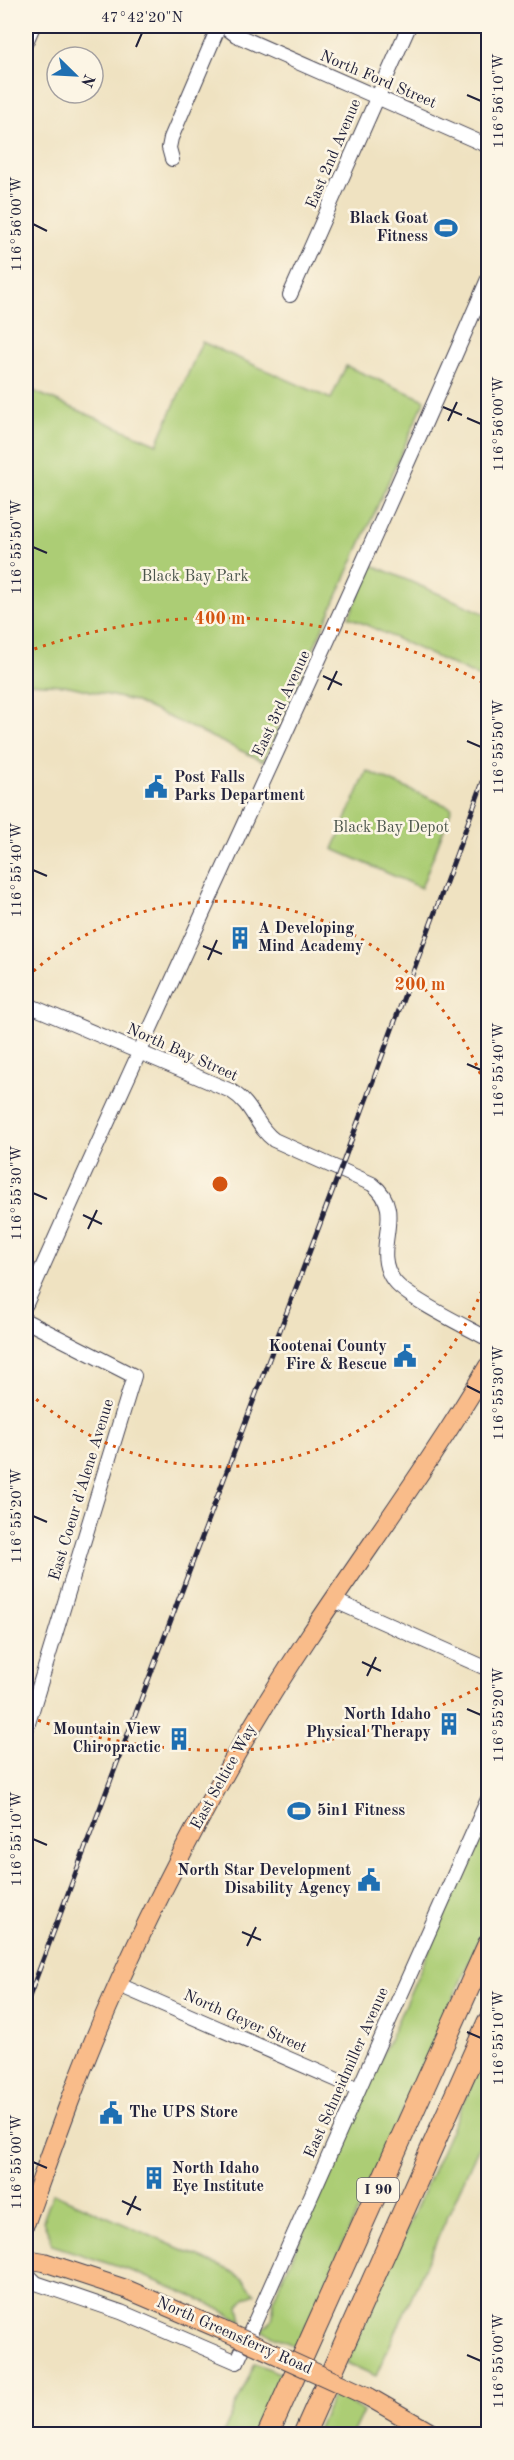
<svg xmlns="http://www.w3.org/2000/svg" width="514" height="2460" viewBox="0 0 514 2460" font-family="'Old Standard TT',serif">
<rect width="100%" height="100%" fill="#fcf5e5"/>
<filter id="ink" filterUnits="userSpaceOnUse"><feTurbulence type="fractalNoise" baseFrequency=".0167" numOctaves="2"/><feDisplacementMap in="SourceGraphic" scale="12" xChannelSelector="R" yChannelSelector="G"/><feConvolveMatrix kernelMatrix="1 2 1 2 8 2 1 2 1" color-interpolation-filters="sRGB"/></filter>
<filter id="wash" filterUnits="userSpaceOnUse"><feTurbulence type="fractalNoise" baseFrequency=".008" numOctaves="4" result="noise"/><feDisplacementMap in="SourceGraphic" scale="24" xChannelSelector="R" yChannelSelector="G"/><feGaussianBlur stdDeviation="1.35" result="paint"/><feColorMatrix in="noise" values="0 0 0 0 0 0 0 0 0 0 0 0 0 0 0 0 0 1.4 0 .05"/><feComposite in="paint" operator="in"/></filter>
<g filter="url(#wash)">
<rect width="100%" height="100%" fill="#efe2c1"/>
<path fill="#accd75" stroke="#677858" stroke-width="1.5" d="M 202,342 L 331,399 L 346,366 L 425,400 L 263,761 L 134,701 L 65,685 L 26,683 L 26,388 L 157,444 Z
M 372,565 L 488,615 L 488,681 L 349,617 Z
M 367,771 L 452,808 L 421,888 L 333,849 Z
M 488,1818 L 488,1920 L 297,2347 L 260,2330 C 276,2321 273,2316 273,2300 Z
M 488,2047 L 488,2126 L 376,2376 L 347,2363 Z
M 53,2193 L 231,2271 L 243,2279 L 255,2294 L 246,2298 L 239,2306 L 242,2322 L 208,2303 L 137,2273 L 52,2245 L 50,2236 L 43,2221 Z
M 255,2363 L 284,2375 L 258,2434 L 223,2434 Z
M 334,2394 L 363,2411 L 352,2434 L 315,2434 Z"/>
</g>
<g filter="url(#ink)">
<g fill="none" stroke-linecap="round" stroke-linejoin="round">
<g stroke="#413f4f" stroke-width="16">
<path id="minor" d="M 224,26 L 236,35 L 488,146
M 26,42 L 33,26
M 172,159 L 169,148 L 171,138 L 219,26
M 290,295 L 409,26
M 26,1004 L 231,1091 C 254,1105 255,1126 274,1140 L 372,1184 C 409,1212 369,1248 394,1281 C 408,1299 467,1327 488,1339
M 26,1304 C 178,961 340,623 488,279
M 26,1321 L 134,1376 L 26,1730
M 333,1600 L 488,1669
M 119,1985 L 358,2089
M 26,2273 L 36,2283 L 121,2312 L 237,2362 L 488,1799"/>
</g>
<g stroke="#413f4f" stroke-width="20">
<path id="major" d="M 26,2222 C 52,2150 77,2077 108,2007 C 150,1911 199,1817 252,1727 C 325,1603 415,1490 488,1366
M 26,2259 L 44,2262 L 126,2289 L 222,2330
M 369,2397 L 433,2434"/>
</g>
<g stroke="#413f4f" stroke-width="23">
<path id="highway" d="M 268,2434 L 488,1945
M 304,2434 L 488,2022"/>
</g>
<use href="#minor" stroke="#fff" stroke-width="14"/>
<use href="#major" stroke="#f9bc8a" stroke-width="18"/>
<use href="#highway" stroke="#f9bc8a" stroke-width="21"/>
<g stroke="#22223b" stroke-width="5">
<path id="rail" d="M 26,2005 L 341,1168 L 488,768"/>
</g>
<use href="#rail" stroke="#fcf5e5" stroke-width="3" stroke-dasharray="9" stroke-linecap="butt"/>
<g stroke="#413f4f" stroke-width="20" stroke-linecap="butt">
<path id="major-bridge" d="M 222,2330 L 369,2397"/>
</g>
<use href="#major-bridge" stroke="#f9bc8a" stroke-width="18"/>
</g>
</g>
<path fill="none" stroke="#22223b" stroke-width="2" d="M 136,47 L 142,33M 467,95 L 481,101M 33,224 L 47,231M 443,407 L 462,415M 467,418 L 481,424M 448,421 L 457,402M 33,547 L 47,553M 323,676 L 342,685M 328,690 L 337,671M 467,741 L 481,747M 33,870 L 47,876M 203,946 L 222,954M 208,960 L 217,940M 467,1064 L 481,1070M 33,1193 L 47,1199M 83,1215 L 102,1224M 88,1229 L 97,1210M 467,1386 L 481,1393M 33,1516 L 47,1522M 362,1662 L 381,1671M 367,1676 L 376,1657M 467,1709 L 481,1715M 33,1839 L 47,1845M 242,1932 L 261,1940M 247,1946 L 256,1927M 467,2032 L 481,2038M 33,2162 L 47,2168M 122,2201 L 141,2210M 127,2215 L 136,2196M 467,2355 L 481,2361"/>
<g fill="none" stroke="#d45411" stroke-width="3" stroke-dasharray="3 6">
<path d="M488 1274A283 283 0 0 1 27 1391M27 977A283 283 0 0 1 488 1094"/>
<path d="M486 1684A566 566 0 0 1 26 1716M26 652A566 566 0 0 1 486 684"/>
</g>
<defs>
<g id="stadium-bare" transform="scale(1.8)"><path d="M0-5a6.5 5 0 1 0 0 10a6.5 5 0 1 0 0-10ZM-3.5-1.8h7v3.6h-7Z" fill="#1f6fb2" stroke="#fcf5e5" stroke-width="2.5" paint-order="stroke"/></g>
<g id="civic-bare" transform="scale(1.8)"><path d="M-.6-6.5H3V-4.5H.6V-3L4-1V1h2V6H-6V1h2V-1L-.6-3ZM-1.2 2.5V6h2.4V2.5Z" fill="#1f6fb2" stroke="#fcf5e5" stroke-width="2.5" paint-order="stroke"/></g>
<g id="building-bare" transform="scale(1.8)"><path d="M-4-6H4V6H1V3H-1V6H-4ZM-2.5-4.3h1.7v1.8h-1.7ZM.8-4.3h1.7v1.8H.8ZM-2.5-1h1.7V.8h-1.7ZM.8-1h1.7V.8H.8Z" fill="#1f6fb2" stroke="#fcf5e5" stroke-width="2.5" paint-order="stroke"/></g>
</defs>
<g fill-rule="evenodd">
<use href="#stadium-bare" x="446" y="228"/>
<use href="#civic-bare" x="156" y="787"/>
<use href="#building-bare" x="240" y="938"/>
<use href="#civic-bare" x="405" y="1356"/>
<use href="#building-bare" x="449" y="1724"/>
<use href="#building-bare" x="179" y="1739"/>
<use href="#stadium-bare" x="299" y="1811"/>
<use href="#civic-bare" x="369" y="1880"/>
<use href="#civic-bare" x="111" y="2113"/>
<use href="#building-bare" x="154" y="2178"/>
</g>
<g text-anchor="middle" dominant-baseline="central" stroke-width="5" stroke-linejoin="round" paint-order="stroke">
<rect fill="#fcf5e5" stroke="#63616e" stroke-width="1.5" x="357" y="2178" width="42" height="24" rx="4.5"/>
<g font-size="15" font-weight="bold" fill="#22223b">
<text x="378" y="2190">I 90</text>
</g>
<g font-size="16" fill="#22223b" stroke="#fcf5e5">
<text transform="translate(378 80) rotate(23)">North Ford Street</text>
<text transform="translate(334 154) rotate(-67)">East 2nd Avenue</text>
<text transform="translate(282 704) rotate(-65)">East 3rd Avenue</text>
<text transform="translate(182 1053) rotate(24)">North Bay Street</text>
<text transform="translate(82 1490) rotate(-73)">East Coeur d'Alene Avenue</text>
<text transform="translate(224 1777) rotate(-61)">East Seltice Way</text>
<text transform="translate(245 2022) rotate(24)">North Geyer Street</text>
<text transform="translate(347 2073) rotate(-66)">East Schneidmiller Avenue</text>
<text transform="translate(234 2336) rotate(24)">North Greensferry Road</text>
</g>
<g font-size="16" font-weight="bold" fill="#22223b" stroke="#fcf5e5" text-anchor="end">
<text x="428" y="219">Black Goat<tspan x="428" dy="18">Fitness</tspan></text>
<text x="174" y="778" text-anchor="start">Post Falls<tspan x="174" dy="18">Parks Department</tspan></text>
<text x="258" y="929" text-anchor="start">A Developing<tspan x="258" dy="18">Mind Academy</tspan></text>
<text x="387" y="1347">Kootenai County<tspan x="387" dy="18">Fire &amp; Rescue</tspan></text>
<text x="431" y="1715">North Idaho<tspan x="431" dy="18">Physical Therapy</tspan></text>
<text x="161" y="1730">Mountain View<tspan x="161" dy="18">Chiropractic</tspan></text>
<text x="317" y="1811" text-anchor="start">5in1 Fitness</text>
<text x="351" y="1871">North Star Development<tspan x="351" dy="18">Disability Agency</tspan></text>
<text x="129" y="2113" text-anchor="start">The UPS Store</text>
<text x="172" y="2169" text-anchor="start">North Idaho<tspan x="172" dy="18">Eye Institute</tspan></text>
</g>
<g font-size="16" fill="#4b554c" stroke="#fcf5e5">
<text x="195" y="577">Black Bay Park</text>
<text x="391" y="828">Black Bay Depot</text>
</g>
</g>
<circle cx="220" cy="1184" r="9" fill="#d45411" stroke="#fcf5e5" stroke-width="3"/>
<g font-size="18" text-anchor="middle" font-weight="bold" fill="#d45411" stroke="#fcf5e5" stroke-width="5" stroke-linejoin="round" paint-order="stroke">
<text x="220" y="624">400 m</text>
<text x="420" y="990">200 m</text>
</g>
<rect width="514" height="2460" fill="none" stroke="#fcf5e5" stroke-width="66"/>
<g transform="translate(75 75) rotate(114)"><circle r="28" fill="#fcf5e5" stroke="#a5a1a1" stroke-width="1.5"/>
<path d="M0-4.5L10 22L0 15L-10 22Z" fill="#1f6fb2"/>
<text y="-9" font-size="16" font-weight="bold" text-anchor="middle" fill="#22223b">N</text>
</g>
<rect x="33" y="33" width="448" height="2394" fill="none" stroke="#22223b" stroke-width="2"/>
<g font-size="15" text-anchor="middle" fill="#22223b">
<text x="142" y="22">47°42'20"N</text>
<text transform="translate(498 101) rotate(-90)" y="5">116°56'10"W</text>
<text transform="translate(16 224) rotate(-90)" y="5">116°56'00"W</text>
<text transform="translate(498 424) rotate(-90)" y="5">116°56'00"W</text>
<text transform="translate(16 547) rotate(-90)" y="5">116°55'50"W</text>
<text transform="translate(498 747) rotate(-90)" y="5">116°55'50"W</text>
<text transform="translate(16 870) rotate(-90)" y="5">116°55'40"W</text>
<text transform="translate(498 1070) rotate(-90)" y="5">116°55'40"W</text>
<text transform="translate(16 1193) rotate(-90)" y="5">116°55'30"W</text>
<text transform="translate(498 1393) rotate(-90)" y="5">116°55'30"W</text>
<text transform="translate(16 1516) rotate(-90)" y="5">116°55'20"W</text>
<text transform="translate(498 1715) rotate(-90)" y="5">116°55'20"W</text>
<text transform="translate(16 1839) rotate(-90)" y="5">116°55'10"W</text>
<text transform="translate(498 2038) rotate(-90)" y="5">116°55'10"W</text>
<text transform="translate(16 2162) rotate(-90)" y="5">116°55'00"W</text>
<text transform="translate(498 2361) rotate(-90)" y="5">116°55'00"W</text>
</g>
</svg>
